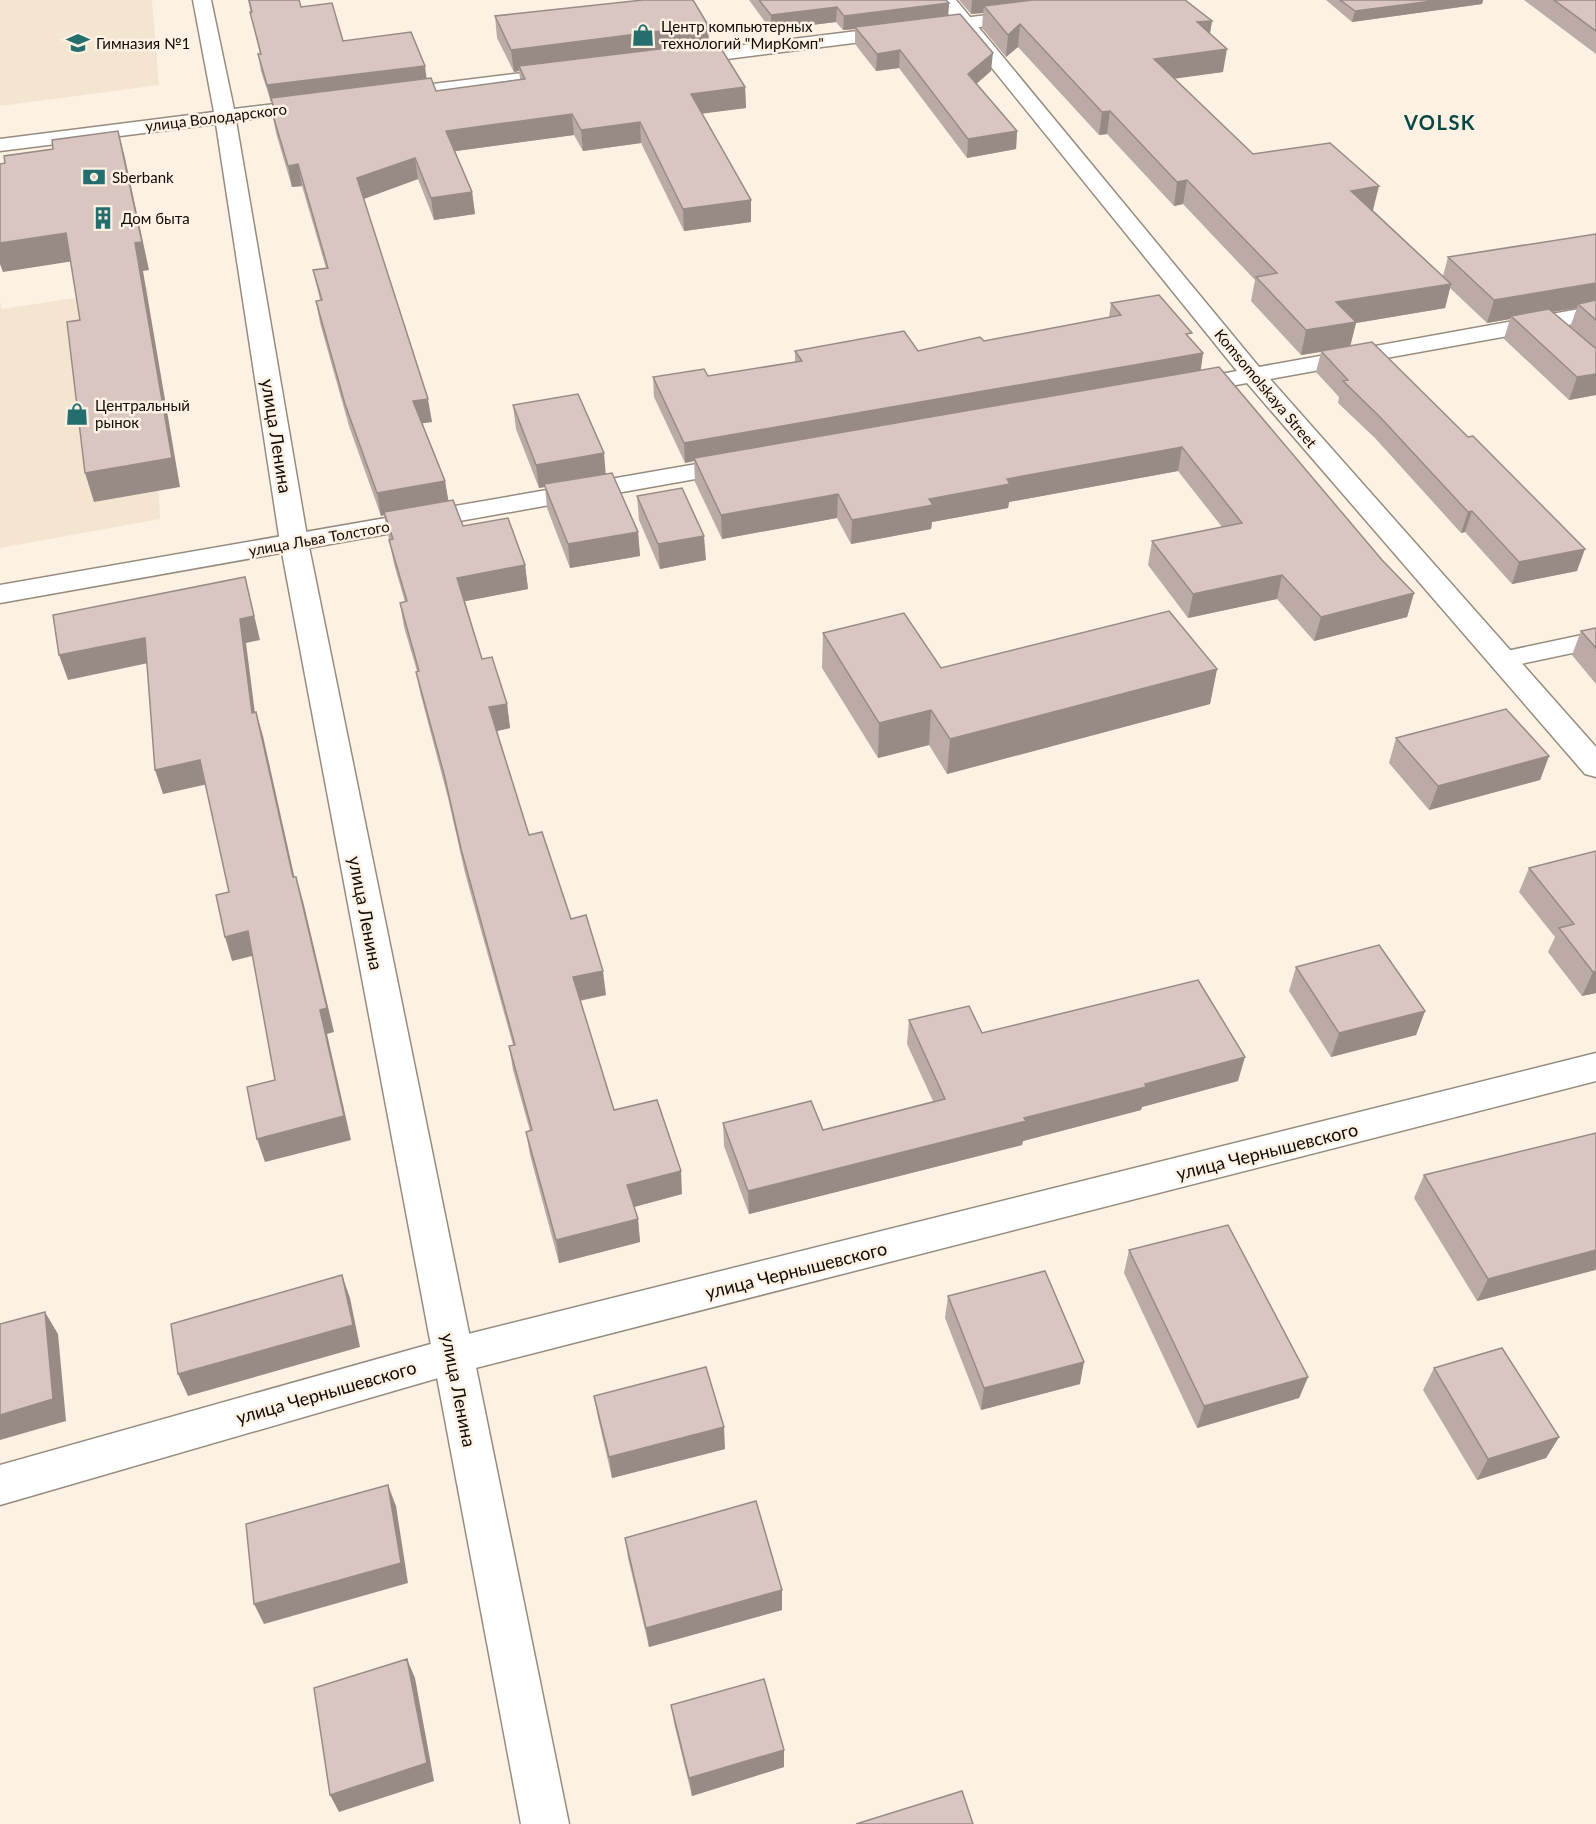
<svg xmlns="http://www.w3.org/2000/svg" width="1596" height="1824" viewBox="0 0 1596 1824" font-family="Lato,sans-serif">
<rect width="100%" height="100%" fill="#fcf1e2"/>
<path fill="#f4e5d0" d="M 0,0 L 152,0 L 159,85 L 0,106 Z
M 148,287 L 160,519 L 0,548 L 0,302 L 2,309 Z"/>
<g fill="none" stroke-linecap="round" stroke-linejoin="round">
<g stroke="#968c7e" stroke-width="3">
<path id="service" d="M 1596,632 L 1596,648 L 1502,668 L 1493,666 L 1489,660 L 1493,654 L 1502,652 Z"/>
</g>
<g stroke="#968c7e" stroke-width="3">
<path id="minor" d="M 937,0 L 956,0 L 1259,367 L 1596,306 L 1596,320 L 1270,379 L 1596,747 L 1596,777 L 1585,774 L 1247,383 L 1187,394 L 1178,392 L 1175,387 L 1178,382 L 1237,371 Z
M 737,457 L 746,460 L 750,465 L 746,470 L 0,603 L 0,585 Z
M 1596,1053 L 1596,1081 L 452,1374 L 0,1505 L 0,1465 L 452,1338 Z"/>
</g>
<g stroke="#968c7e" stroke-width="3">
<path id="tertiary" d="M 193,0 L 211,0 L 234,109 L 317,99 L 324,101 L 327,105 L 324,109 L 317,111 L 236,121 L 308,542 L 569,1824 L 521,1824 L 280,542 L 216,124 L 0,151 L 0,139 L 214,112 Z
M 1028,10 L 1035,12 L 1037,16 L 1035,20 L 680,65 L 673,63 L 670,59 L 673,55 L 680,53 Z
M 564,68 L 571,70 L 574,74 L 571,78 L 392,101 L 385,99 L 382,95 L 385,91 L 392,89 Z"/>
</g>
<use href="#service" fill="#fff" fill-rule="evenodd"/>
<use href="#minor" fill="#fff" fill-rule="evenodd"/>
<use href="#tertiary" fill="#fff" fill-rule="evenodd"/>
</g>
<path fill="#bbaaa5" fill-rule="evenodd" d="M 248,0 L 299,0 L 301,7 L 343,41 L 427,78 L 436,91 L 520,79 L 519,71 L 514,72 L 497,38 L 495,16 L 708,25 L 709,43 L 745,87 L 746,108 L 702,113 L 751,222 L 684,231 L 641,143 L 583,151 L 574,135 L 455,151 L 472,192 L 475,214 L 434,220 L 418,179 L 363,199 L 432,422 L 422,423 L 445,481 L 448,501 L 463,526 L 525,565 L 528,589 L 465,601 L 482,659 L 507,704 L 510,728 L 497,731 L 529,835 L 606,995 L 580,1001 L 614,1110 L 682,1194 L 634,1207 L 638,1219 L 640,1242 L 559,1263 L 530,1155 L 526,1132 L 530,1131 L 513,1070 L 509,1046 L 513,1045 L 465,873 L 448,798 L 421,696 L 416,672 L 417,671 L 404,627 L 400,603 L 405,602 L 394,564 L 384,515 L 381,516 L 349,426 L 320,323 L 316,301 L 320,300 L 313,270 L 326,268 L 302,186 L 292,187 L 276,133 L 272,112 L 274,112 L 272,102 L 271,102 L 261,71 L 258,54 L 260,54 Z
M 749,0 L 946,0 L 949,3 L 948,15 L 991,71 L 976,84 L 1017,131 L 1016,149 L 967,158 L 899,68 L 876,71 L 855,44 L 855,29 L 843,30 L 836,22 L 771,30 Z
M 959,0 L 1185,0 L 1212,21 L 1210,34 L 1223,72 L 1174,78 L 1253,154 L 1373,210 L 1443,276 L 1448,257 L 1596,234 L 1596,395 L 1569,400 L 1504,339 L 1510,319 L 1487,323 L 1450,288 L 1445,308 L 1356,323 L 1350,346 L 1577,571 L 1512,584 L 1465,532 L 1461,533 L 1375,438 L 1338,403 L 1339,397 L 1316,372 L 1321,352 L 1301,355 L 1251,301 L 1255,280 L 1183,204 L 1174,206 L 1107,134 L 1099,135 L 1018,47 L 1006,57 L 982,28 L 983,13 L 971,14 ZM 1577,308 L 1570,327 L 1553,312 Z
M 1326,0 L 1483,0 L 1482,4 L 1352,22 Z
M 1524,0 L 1596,0 L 1596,54 Z
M 1111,303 L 1191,339 L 1203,353 L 1201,370 L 1414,593 L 1407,617 L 1314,641 L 1277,599 L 1188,618 L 1148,565 L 1152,541 L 1222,527 L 1178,471 L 1009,502 L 1008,508 L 932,522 L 931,529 L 851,544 L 837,518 L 722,539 L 695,482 L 694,461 L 685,463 L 654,397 L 653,377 L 708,376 L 795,362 L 795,351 L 918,351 L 984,341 L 1109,317 Z
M 513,405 L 606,474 L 638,532 L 640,556 L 570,568 L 547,508 L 545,487 L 539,488 L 516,429 Z
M 637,496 L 706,560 L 660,569 L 639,520 Z
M 1596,628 L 1596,684 L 1572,655 L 1581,631 Z
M 823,633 L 941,668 L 1217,669 L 1210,704 L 947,774 L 929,745 L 878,758 L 822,668 Z
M 1396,738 L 1549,756 L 1540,780 L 1429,810 L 1389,763 Z
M 1596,851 L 1596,993 L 1582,996 L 1548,952 L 1555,937 L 1519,892 L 1529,868 Z
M 1296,967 L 1425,1011 L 1416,1035 L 1331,1057 L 1289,991 Z
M 909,1020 L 982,1033 L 1238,1081 L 1142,1107 L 1141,1110 L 1023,1141 L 1022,1145 L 749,1214 L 724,1146 L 723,1123 L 823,1130 L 933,1101 L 907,1044 Z
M 1596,1133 L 1596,1271 L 1595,1270 L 1477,1301 L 1414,1198 L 1424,1175 Z
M 1129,1250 L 1308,1377 L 1299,1398 L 1197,1428 L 1124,1273 Z
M 948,1296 L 1080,1384 L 981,1410 L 945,1318 Z
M 1434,1368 L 1559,1437 L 1546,1458 L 1477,1480 L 1423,1390 Z
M 594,1396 L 725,1449 L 612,1478 L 598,1418 Z
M 625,1538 L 782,1610 L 649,1647 L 628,1558 Z
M 671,1705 L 784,1767 L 692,1796 L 674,1723 Z"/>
<path fill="#988b86" d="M 972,0 L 1085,0 L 984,6 L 983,13 L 971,14 Z
M 1440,0 L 1483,0 L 1482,4 L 1352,22 L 1355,11 Z
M 949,3 L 948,17 L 855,27 L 855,29 L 843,30 L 844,16 Z
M 837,7 L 836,22 L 771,30 L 771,15 Z
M 1212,21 L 1208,43 L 1197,22 Z
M 1020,24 L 1018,47 L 1006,57 L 1008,35 Z
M 708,25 L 709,47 L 519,66 L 519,71 L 514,72 L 511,50 Z
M 1227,49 L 1223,72 L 1151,82 L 1154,59 Z
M 900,50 L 899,68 L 876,71 L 877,54 Z
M 993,53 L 991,71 L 967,92 L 968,74 Z
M 425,66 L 427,82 L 271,102 L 267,85 Z
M 745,87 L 746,108 L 692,115 L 691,94 Z
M 1110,111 L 1107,134 L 1099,135 L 1102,112 Z
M 572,114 L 574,135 L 449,152 L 446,131 Z
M 640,122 L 641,143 L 583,151 L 581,130 Z
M 118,131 L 125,158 L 149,270 L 143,271 L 180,487 L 94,502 L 85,473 L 135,243 Z
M 1017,131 L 1016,149 L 967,158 L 968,139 Z
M 415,158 L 418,179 L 361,200 L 357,178 Z
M 298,164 L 302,186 L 292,187 L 288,166 Z
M 1187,180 L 1183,204 L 1174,206 L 1177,182 Z
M 1379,186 L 1373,210 L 1346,215 L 1351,191 Z
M 472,192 L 475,214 L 434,220 L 431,198 Z
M 751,200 L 751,222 L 684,231 L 683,209 Z
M 66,233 L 74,261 L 3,272 L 0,264 L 0,243 Z
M 1596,283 L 1596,305 L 1578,304 L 1577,308 L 1514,318 L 1511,316 L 1510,319 L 1487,323 L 1494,300 Z
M 1451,284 L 1445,308 L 1356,323 L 1350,347 L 1301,355 L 1306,330 L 1336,302 Z
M 1203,353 L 1200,373 L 694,458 L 694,461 L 685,463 L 684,443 Z
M 1596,374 L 1596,395 L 1569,400 L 1577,377 Z
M 428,399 L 432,422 L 417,424 L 413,401 Z
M 1182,447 L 1178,471 L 1009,502 L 1008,508 L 932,522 L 931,529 L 851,544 L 852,520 L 1007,479 Z
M 604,453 L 606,477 L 544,484 L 545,487 L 539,488 L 536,465 Z
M 445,481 L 449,504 L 384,512 L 384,515 L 381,516 L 377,493 Z
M 838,494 L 837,518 L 722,539 L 721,515 Z
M 1472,511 L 1465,532 L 1461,533 L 1468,512 Z
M 638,532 L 640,556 L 570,568 L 568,544 Z
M 704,536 L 706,560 L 660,569 L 658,544 Z
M 1585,549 L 1577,571 L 1512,584 L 1519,562 Z
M 525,565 L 528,589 L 461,602 L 457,578 Z
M 1282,575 L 1277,599 L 1188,618 L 1193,594 Z
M 245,577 L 260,640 L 246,643 L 258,737 L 252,713 L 240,619 Z
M 1414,593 L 1407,617 L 1314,641 L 1321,617 Z
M 145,638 L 153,662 L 68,680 L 59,655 Z
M 1217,669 L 1210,704 L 947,774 L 950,739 Z
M 507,704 L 510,728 L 493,732 L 489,707 Z
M 931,710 L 929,745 L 878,758 L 879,723 Z
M 256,712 L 263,736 L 300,902 L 293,877 Z
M 1549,756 L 1540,780 L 1429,810 L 1438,786 Z
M 200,760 L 208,784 L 163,794 L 155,770 Z
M 296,877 L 303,901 L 334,1032 L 327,1034 L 351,1140 L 265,1162 L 257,1139 L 320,1010 Z
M 248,931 L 256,955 L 232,961 L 225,937 Z
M 603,971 L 606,995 L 576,1001 L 573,977 Z
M 1596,971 L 1596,993 L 1582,996 L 1593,972 Z
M 1425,1011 L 1416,1035 L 1331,1057 L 1339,1033 Z
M 1245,1057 L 1238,1081 L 1142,1107 L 1141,1110 L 1023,1141 L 1022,1145 L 749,1214 L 748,1191 L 1024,1118 L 1145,1084 Z
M 681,1171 L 682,1194 L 630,1208 L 627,1185 Z
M 638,1219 L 640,1242 L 559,1263 L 556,1240 Z
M 1596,1250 L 1596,1268 L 1595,1270 L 1477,1301 L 1488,1279 Z
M 342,1275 L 350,1298 L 360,1347 L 188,1396 L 178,1374 Z
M 45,1312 L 58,1334 L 66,1421 L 0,1440 L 0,1415 Z
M 1084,1362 L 1080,1384 L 981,1410 L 984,1388 Z
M 1308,1377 L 1299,1398 L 1197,1428 L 1204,1406 Z
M 724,1427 L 725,1449 L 612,1478 L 609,1457 Z
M 1559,1437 L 1546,1458 L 1477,1480 L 1488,1459 Z
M 388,1485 L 396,1506 L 408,1583 L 264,1624 L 254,1604 Z
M 782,1590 L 782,1610 L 649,1647 L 646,1628 Z
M 407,1659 L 415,1678 L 434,1781 L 339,1812 L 330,1795 Z
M 784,1750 L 784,1767 L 692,1796 L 689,1778 Z"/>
<path fill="#d9c6c0" stroke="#988b86" stroke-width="1.5" d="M 249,0 L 299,0 L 301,7 L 332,3 L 343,41 L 411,32 L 425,66 L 267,85 L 258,54 L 261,54 L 250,12 L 252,12 Z
M 643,0 L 693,0 L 708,25 L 511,50 L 495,16 Z
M 759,0 L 946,0 L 949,3 L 844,16 L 837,7 L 771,15 Z
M 1032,0 L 1185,0 L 1212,21 L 1197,22 L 1227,49 L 1154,59 L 1253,154 L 1330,143 L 1379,186 L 1351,191 L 1451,284 L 1336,302 L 1356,322 L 1306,330 L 1256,277 L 1277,273 L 1187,180 L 1177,182 L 1110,111 L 1102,112 L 1020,24 L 1008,35 L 984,6 Z
M 1340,0 L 1440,0 L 1355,11 Z
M 1554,0 L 1596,0 L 1596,31 Z
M 960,14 L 993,53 L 968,74 L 1017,131 L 968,139 L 900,50 L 877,54 L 855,27 Z
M 717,42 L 745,87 L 691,94 L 751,200 L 683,209 L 640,122 L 581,130 L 572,114 L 446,131 L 472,192 L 431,198 L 415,158 L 357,178 L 428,399 L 413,401 L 445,481 L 377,493 L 345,404 L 316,301 L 322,300 L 313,270 L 328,268 L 298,164 L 288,166 L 272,112 L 275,112 L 271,98 L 431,78 L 436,91 L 525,79 L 519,66 Z
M 118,131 L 142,242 L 135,243 L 172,458 L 85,473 L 67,322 L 80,320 L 66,233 L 0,243 L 0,164 L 5,163 L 4,156 L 53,149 L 52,140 Z
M 1596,234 L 1596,283 L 1494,300 L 1448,257 Z
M 1159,295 L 1192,333 L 1186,334 L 1203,353 L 684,443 L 653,377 L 704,369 L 708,376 L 802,361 L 795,351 L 904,331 L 918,351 L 980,337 L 984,341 L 1121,315 L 1111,303 Z
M 1596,300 L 1596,320 L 1578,304 Z
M 1549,309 L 1594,347 L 1596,348 L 1596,374 L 1577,377 L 1511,316 Z
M 1372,342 L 1468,437 L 1473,436 L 1585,549 L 1519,562 L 1472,511 L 1468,512 L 1380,417 L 1343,381 L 1348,380 L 1321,351 Z
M 1219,367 L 1382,560 L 1414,593 L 1321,617 L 1282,575 L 1193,594 L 1152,541 L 1242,523 L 1182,447 L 1007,479 L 1010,484 L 929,499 L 933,505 L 852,520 L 838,494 L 721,515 L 694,458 Z
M 578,394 L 604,453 L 536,465 L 513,405 Z
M 612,473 L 638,532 L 568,544 L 544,484 Z
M 682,488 L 704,536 L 658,544 L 637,496 Z
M 453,500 L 463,526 L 508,518 L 525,565 L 457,578 L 482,659 L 492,657 L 507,704 L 489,707 L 529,835 L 542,832 L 571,919 L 586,915 L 603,971 L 573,977 L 614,1110 L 657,1100 L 681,1171 L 627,1185 L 638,1219 L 556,1240 L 526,1132 L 532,1130 L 509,1046 L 515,1045 L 461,849 L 444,774 L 416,672 L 419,671 L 400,603 L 407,601 L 389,540 L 393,539 L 384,512 Z
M 245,577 L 254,616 L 240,619 L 252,713 L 256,712 L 293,877 L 296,877 L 327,1008 L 320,1010 L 344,1116 L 257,1139 L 247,1087 L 275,1080 L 248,931 L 225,937 L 216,895 L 229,892 L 200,760 L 155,770 L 145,638 L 59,655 L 53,615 Z
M 1169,611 L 1217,669 L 950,739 L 931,710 L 879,723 L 823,633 L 904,613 L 941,668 Z
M 1596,628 L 1596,648 L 1581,631 Z
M 1506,709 L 1549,756 L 1438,786 L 1396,738 Z
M 1596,851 L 1596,971 L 1593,972 L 1559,928 L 1574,924 L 1529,868 Z
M 1379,945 L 1425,1011 L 1339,1033 L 1296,967 Z
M 1198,980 L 1245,1057 L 1145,1084 L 1146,1087 L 1024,1118 L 1026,1121 L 748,1191 L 723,1123 L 811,1101 L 823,1130 L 945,1099 L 909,1020 L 969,1006 L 982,1033 Z
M 1596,1133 L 1596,1250 L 1488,1279 L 1424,1175 Z
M 1228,1225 L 1308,1377 L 1204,1406 L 1129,1250 Z
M 1045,1271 L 1084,1362 L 984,1388 L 948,1296 Z
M 342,1275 L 353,1325 L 178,1374 L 171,1324 Z
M 45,1312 L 53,1399 L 0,1415 L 0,1324 Z
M 1502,1348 L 1559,1437 L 1488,1459 L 1434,1368 Z
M 706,1367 L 724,1427 L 609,1457 L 594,1396 Z
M 388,1485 L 401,1563 L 254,1604 L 246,1524 Z
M 756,1501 L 782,1590 L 646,1628 L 625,1538 Z
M 407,1659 L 427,1763 L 330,1795 L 314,1688 Z
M 764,1679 L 784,1750 L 689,1778 L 671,1705 Z
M 962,1791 L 973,1824 L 856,1824 Z"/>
<defs>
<g id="shop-bare" transform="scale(1.8)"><path d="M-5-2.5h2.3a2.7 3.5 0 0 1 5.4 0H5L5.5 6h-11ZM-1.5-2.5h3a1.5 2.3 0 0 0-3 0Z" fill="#246f6d" stroke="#fcf1e2" stroke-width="2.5" paint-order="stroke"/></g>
<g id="school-bare" transform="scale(1.8)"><path d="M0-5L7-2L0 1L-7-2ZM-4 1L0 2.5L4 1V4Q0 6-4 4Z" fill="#246f6d" stroke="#fcf1e2" stroke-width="2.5" paint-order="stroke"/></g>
<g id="bank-bare" transform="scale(1.8)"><path d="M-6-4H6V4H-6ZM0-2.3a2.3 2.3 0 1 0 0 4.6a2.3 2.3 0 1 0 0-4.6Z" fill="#246f6d" stroke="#fcf1e2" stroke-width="2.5" paint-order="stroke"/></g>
<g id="building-bare" transform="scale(1.8)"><path d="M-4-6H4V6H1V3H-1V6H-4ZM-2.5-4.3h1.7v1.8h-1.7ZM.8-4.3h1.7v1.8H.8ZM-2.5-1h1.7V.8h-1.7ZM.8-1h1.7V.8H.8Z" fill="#246f6d" stroke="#fcf1e2" stroke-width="2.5" paint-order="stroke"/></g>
</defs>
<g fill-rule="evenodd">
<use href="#shop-bare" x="643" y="35"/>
<use href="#school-bare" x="78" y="43"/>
<use href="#bank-bare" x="94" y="177"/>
<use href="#building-bare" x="103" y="218"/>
<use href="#shop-bare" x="77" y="414"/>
</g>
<g text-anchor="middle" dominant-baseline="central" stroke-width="5" stroke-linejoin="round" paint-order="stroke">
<g font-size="15" fill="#0f0b07" stroke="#fcf1e2" text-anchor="start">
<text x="661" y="26">Центр компьютерных<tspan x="661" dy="17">технологий "МирКомп"</tspan></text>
<text x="96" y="43">Гимназия №1</text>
<text x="112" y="177">Sberbank</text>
<text x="121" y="218">Дом быта</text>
<text x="95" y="405">Центральный<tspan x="95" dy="17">рынок</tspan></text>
</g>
<g font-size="15" fill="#0f0b07" stroke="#fcf1e2">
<text transform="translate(216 117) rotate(-7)">улица Володарского</text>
<text transform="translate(1266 388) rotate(50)">Komsomolskaya Street</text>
<text transform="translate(319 538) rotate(-10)">улица Льва Толстого</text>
</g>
<g font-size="18" fill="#0f0b07" stroke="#fcf1e2">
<text transform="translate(277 436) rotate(81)">улица Ленина</text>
<text transform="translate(366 913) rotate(79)">улица Ленина</text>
<text transform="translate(1267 1151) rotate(-14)">улица Чернышевского</text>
<text transform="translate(796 1270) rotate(-14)">улица Чернышевского</text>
<text transform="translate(459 1390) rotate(79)">улица Ленина</text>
<text transform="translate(326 1392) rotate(-16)">улица Чернышевского</text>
</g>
<g font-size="20" font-weight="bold" letter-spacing="1.5" fill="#054745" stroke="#fcf1e2">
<text x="1440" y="122">VOLSK</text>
</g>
</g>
</svg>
